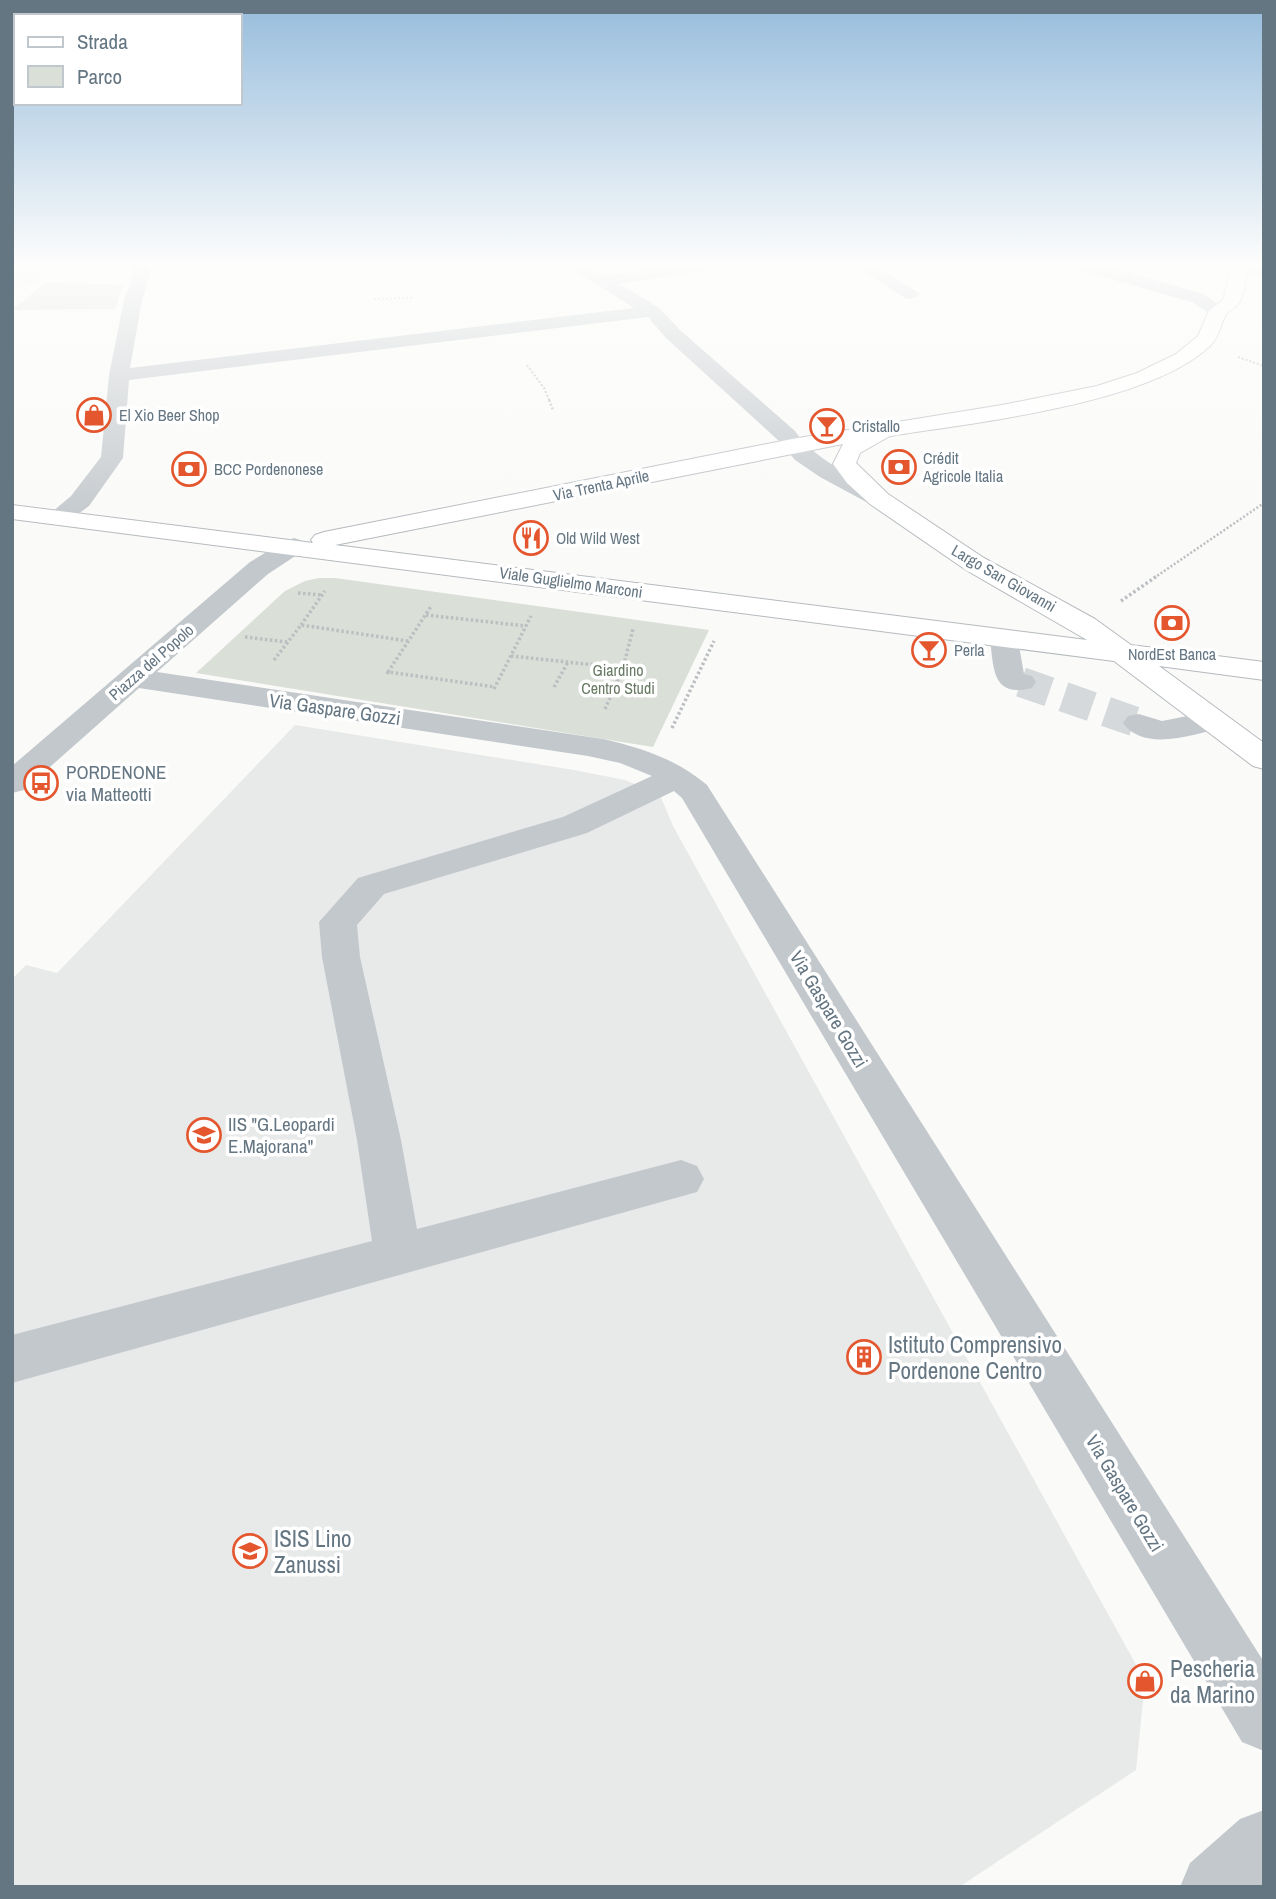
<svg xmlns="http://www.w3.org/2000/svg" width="1276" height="1899" viewBox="0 0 1276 1899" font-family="'Archivo Narrow',sans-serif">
<rect width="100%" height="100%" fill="#fafaf8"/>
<path fill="#e8e9e9" d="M 12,262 L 72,262 L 39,282 L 12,291 Z
M 295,725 L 574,770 L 625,780 L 660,795 L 673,826 L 1145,1681 L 1136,1770 L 959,1887 L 12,1887 L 12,979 L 26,965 L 57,973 Z"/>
<path fill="#dadfd7" d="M 46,282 L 47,282 L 123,285 L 115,309 L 12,310 Z
M 319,578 L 335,578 L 709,630 L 653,747 L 196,673 L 285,591 L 305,581 Z"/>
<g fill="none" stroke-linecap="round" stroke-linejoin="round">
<path stroke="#d5d9db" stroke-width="30" stroke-dasharray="30 15" stroke-linecap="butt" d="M 1021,682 L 1139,723"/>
<g stroke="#b5babe" stroke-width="2">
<path id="major" d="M 1233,262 L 1249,262 C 1246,274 1245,293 1239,303 C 1236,308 1230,309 1227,313 C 1220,323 1221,335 1210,346 C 1147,405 976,422 890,436 L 860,453 L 856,463 L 888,494 L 984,558 L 1095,619 L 1131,645 L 1264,662 L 1264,680 L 1159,666 L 1264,743 L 1264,769 L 1253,766 L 1114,661 L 12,519 L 12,505 L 313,543 L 311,540 L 315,535 L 324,532 L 792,439 L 1002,405 L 1097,386 L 1137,373 L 1176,354 L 1198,336 L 1209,311 L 1223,300 ZM 843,444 L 833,464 L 847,483 L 870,504 L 966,570 L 1087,640 L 335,545 Z"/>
</g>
<path stroke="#bbbfc2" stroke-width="2" stroke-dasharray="2 2" stroke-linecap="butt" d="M 374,299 L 412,298
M 1238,357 L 1264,366
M 527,365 L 544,388 L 550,402"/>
<path stroke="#bbbfc2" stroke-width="2.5" stroke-dasharray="2 2" stroke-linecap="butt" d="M 549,400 L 553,410
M 1154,578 L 1264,503"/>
<path stroke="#bbbfc2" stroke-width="3.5" stroke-dasharray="2.5 2.5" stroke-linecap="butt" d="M 298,593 L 322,595
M 1121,601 L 1157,576
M 426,615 L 526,626
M 301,625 L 325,591
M 245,637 L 287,642
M 511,656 L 623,668 L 633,629
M 274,660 L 301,625 L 408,641
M 388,672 L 432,605
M 387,674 L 388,672 L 495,687
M 554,687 L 568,662
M 494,689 L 531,616
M 605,709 L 623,668
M 672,728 L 714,641"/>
<path fill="#c3c8cc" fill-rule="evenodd" d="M 132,262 L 148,262 L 150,273 L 142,300 L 130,368 L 634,308 L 561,262 L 581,262 L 605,276 L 696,262 L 737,262 L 729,267 L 619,284 L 658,307 L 680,330 L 795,431 C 817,462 855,477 888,494 L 891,499 L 888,504 L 879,506 L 870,504 L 820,477 L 795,460 L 779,441 L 666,338 L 648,317 L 129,380 L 123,458 L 89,506 L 66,523 L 57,525 L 48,523 L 45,518 L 71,496 L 101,457 L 109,375 L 124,300 L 134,273 Z
M 850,262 L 870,262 L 920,294 L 911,299 L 905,298 Z
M 1062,262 L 1089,262 L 1204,294 L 1227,311 L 1224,315 L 1212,315 L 1192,302 L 1064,266 Z
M 1240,263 L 1264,266 L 1264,276 L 1234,272 L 1232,268 L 1234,264 Z
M 294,538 L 303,541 L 307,546 L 303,551 L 268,574 L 157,672 L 603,739 C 642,748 676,759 707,785 L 1264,1662 L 1264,1751 L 1242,1742 L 682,798 L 674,791 L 587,833 L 384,894 L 357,925 L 360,957 L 401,1140 L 417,1229 L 681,1160 L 697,1166 L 704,1179 L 697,1192 L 12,1383 L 12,1335 L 372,1241 L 357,1140 L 322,957 L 319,922 L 358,878 L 563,817 L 652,776 L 620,763 L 588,756 L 139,688 L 24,790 L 12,793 L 12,766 L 250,562 L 285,541 Z
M 1004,631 L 1014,634 L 1018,640 L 1024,674 L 1032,676 L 1036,682 L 1032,688 C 992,698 994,669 990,640 L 994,634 Z
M 1213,711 L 1224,713 L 1229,720 L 1224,727 C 1196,734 1144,753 1123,723 L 1128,716 L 1139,714 L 1162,721 Z
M 1264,1810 L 1264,1887 L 1180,1887 L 1190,1863 L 1240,1819 Z"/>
<use href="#major" fill="#fff" fill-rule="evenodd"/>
</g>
<linearGradient id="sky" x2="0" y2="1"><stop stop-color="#96bcdc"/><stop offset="0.5" stop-color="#fdfdfc"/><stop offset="1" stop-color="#fdfdfc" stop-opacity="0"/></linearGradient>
<rect width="1276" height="528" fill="url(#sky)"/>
<defs>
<g id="shop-ring" transform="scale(1.75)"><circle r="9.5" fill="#fff" stroke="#e4572e" stroke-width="1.5"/><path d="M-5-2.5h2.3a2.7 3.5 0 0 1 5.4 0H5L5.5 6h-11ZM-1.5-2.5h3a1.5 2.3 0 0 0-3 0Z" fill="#e4572e"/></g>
<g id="bar-ring" transform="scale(1.75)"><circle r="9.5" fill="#fff" stroke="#e4572e" stroke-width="1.5"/><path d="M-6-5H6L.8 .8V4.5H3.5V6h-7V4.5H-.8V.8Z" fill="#e4572e"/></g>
<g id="bank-ring" transform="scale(1.75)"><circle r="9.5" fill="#fff" stroke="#e4572e" stroke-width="1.5"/><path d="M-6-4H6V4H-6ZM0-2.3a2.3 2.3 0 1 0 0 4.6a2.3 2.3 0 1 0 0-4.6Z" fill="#e4572e"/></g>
<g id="restaurant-ring" transform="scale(1.75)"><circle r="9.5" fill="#fff" stroke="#e4572e" stroke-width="1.5"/><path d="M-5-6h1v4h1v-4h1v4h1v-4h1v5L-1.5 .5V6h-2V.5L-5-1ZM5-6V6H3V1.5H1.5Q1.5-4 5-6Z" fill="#e4572e"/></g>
<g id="bus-ring" transform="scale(1.75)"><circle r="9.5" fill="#fff" stroke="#e4572e" stroke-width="1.5"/><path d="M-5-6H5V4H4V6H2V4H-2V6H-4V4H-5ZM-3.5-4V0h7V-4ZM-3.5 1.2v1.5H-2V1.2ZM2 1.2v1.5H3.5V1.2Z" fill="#e4572e"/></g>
<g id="school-ring" transform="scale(1.75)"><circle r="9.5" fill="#fff" stroke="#e4572e" stroke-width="1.5"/><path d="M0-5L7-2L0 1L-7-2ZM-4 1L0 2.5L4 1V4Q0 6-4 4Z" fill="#e4572e"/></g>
<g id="building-ring" transform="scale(1.75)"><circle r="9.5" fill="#fff" stroke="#e4572e" stroke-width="1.5"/><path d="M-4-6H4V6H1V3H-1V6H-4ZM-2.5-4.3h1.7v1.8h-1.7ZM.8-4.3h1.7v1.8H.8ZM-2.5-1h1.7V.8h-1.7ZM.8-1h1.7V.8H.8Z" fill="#e4572e"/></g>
</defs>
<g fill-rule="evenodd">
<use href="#shop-ring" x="94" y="415"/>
<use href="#bar-ring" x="827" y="426"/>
<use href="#bank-ring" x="899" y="467"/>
<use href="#bank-ring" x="189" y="469"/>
<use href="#restaurant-ring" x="531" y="538"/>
<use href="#bank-ring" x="1172" y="623"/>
<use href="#bar-ring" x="929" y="650"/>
<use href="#bus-ring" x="41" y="783"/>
<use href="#school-ring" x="204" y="1135"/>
<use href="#building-ring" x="864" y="1357"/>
<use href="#school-ring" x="250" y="1551"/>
<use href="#shop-ring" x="1145" y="1681"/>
</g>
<g text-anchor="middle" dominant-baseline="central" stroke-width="7" stroke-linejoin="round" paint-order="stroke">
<g font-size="16" fill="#657683" stroke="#fff" text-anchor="start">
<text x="119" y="415">El Xio Beer Shop</text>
<text x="852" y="426">Cristallo</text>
<text x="923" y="458">Crédit<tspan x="923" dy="18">Agricole Italia</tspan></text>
<text x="214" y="469">BCC Pordenonese</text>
<text x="556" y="538">Old Wild West</text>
<text x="954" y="650">Perla</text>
<text x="1172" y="654" text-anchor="middle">NordEst Banca</text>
</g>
<g font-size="16" fill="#657683" stroke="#fff">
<text transform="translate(601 485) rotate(-12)">Via Trenta Aprile</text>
<text transform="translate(1004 578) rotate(30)">Largo San Giovanni</text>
<text transform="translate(571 582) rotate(8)">Viale Guglielmo Marconi</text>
<text transform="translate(151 662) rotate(-41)">Piazza del Popolo</text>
</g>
<g font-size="16" fill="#687a64" stroke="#fff">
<text x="618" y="670">Giardino<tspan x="618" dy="18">Centro Studi</tspan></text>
</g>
<g font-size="19" fill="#657683" stroke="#fff">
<text transform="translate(335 709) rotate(8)">Via Gaspare Gozzi</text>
<text transform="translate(829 1009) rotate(59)">Via Gaspare Gozzi</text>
<text transform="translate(1125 1493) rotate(59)">Via Gaspare Gozzi</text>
</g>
<g font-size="19" fill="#657683" stroke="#fff" text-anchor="start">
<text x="66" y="772">PORDENONE<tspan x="66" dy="22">via Matteotti</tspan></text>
<text x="228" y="1124">IIS "G.Leopardi<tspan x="228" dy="22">E.Majorana"</tspan></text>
</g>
<g font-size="23" fill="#657683" stroke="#fff" text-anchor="start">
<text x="888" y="1344">Istituto Comprensivo<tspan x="888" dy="26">Pordenone Centro</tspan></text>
<text x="274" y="1538">ISIS Lino<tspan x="274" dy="26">Zanussi</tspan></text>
<text x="1170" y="1668">Pescheria<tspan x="1170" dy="26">da Marino</tspan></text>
</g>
</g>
<rect width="1276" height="1899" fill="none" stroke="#657683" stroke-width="28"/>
<rect x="14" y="14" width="228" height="91" fill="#ffffff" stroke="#c1c8cd" stroke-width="2"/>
<rect x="28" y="37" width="35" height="10" fill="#ffffff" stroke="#c1c8cd" stroke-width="2"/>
<text x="77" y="49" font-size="21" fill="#657683">Strada</text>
<rect x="28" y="66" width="35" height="21" fill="#dadfd7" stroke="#c1c8cd" stroke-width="2"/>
<text x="77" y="84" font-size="21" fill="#657683">Parco</text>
</svg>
